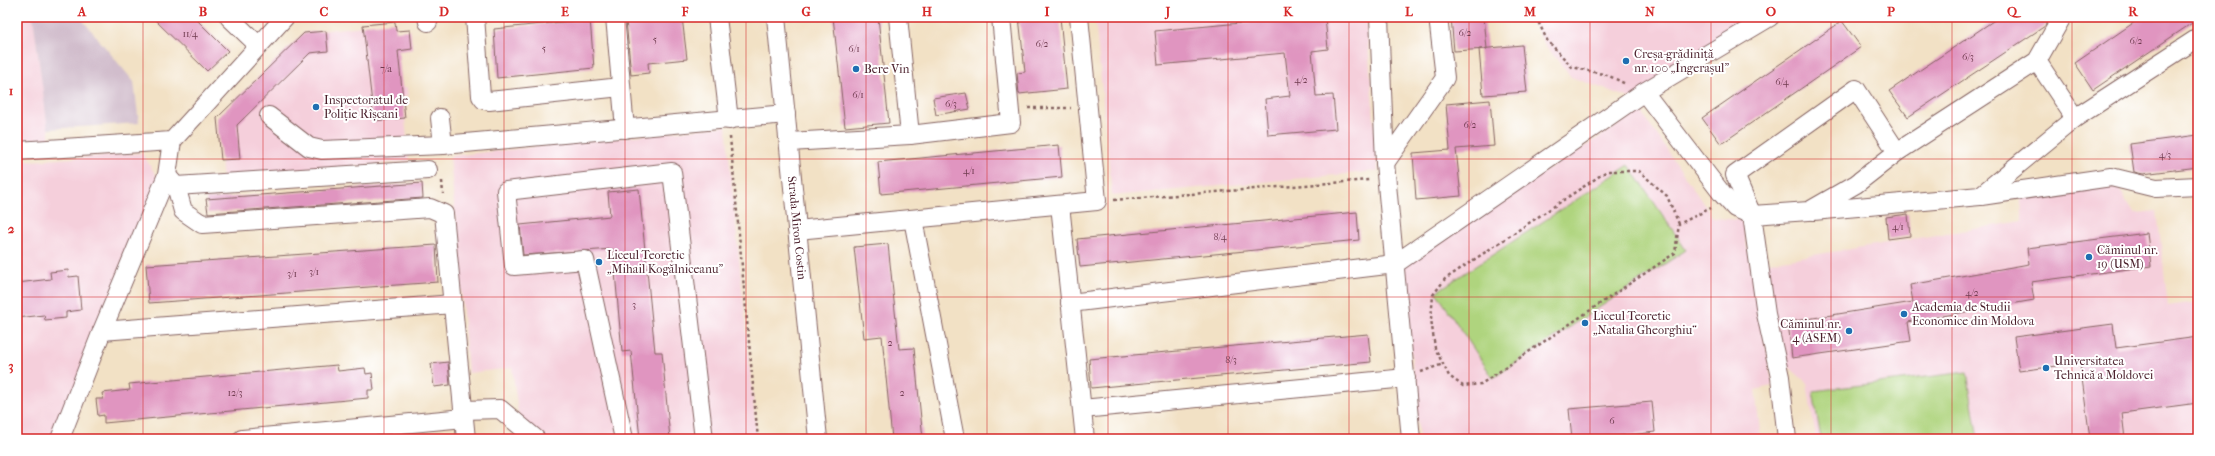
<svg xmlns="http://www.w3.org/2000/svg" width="2215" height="456" viewBox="0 0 2215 456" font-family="'IM FELL French Canon',serif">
<rect width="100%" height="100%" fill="#fff"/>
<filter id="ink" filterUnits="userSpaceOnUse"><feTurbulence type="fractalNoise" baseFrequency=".025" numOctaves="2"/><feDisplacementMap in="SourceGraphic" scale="8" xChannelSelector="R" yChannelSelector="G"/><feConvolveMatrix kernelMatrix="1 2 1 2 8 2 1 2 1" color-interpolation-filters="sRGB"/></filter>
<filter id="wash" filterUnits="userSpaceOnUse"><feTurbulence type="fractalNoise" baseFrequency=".012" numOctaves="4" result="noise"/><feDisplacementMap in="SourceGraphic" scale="16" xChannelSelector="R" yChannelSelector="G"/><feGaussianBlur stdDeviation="0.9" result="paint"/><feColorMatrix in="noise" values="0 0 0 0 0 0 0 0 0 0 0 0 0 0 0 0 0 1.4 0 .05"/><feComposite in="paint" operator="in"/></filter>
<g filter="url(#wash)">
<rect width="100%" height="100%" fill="#f2e1c5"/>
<path fill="#f5cfdb" d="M 17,17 L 33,17 L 50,140 L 17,142 Z
M 1095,17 L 1366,17 L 1378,171 L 1112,196 Z
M 1529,17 L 1762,17 L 1635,100 L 1571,77 L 1545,45 Z
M 395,22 L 396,31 L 410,30 L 412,49 L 398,51 L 402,87 L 407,87 L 408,96 L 403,97 L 409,161 L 223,180 L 217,118 L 304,33 Z
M 1641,111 L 1713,218 L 1742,220 L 1773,386 L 1755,390 L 1761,439 L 1419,439 L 1403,260 Z
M 726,126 L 757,439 L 533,439 L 520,426 L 512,368 L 468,373 L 450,156 Z
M 142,153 L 159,180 L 58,439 L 17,439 L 17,162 Z
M 2117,184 L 2121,188 L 2125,202 L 2136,213 L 2157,211 L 2168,306 L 2198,302 L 2198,439 L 1816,439 L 1807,383 L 1781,360 L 1764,263 L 2023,221 L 2020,194 Z"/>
<path fill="#d1bdcc" d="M 33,17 L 80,17 L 134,82 L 139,123 L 48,129 Z"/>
<path fill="#afd47e" stroke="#7c7a54" d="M 1629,165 L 1686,250 L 1493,378 L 1436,292 Z
M 1967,372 L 1978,439 L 1821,439 L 1813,391 Z"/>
<g id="blocks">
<path fill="#e095c0" d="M 152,17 L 194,17 L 228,51 L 207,71 Z
M 633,17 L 682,17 L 687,59 L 648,63 L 649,73 L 631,75 L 626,20 L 633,20 Z
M 833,17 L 878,17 L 889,123 L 845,127 Z
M 1019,17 L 1060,17 L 1067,89 L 1019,94 L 1017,73 L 1025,72 Z
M 1304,17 L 1325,17 L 1328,49 L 1312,51 L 1316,96 L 1333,95 L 1336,129 L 1268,135 L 1265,99 L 1290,96 L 1285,53 L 1158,65 L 1155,31 Z
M 1451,17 L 1484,17 L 1487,49 L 1454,51 Z
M 1999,17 L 2050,17 L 2045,26 L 1908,117 L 1889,91 Z
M 2142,17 L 2198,17 L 2198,19 L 2093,90 L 2075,63 Z
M 590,19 L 594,68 L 497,78 L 494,29 Z
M 1842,21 L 1861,47 L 1721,144 L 1702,118 Z
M 395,22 L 396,31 L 410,30 L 412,49 L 398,51 L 405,118 L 374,121 L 363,25 Z
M 326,31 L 328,51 L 310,53 L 237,125 L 240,159 L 221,160 L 217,118 L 304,33 Z
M 1522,45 L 1527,92 L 1483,95 L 1479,49 Z
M 966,93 L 970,109 L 936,115 L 933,98 Z
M 1490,100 L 1494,146 L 1456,149 L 1461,196 L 1416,200 L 1413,153 L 1450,150 L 1446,104 Z
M 2198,135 L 2198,167 L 2143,174 L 2134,172 L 2130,144 Z
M 1059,145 L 1062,177 L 881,194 L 878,162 Z
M 422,183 L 423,198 L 208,213 L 206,199 Z
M 639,189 L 655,352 L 662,352 L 670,439 L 640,439 L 631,351 L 622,352 L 613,249 L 523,255 L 520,225 L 610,216 L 608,192 Z
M 1357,212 L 1359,240 L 1080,267 L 1077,239 Z
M 1908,214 L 1910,236 L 1888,239 L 1886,217 Z
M 2147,233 L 2151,266 L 2031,282 L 2034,300 L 1908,322 L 1911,341 L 1792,358 L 1788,322 L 1913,302 L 1910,285 L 2029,264 L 2027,248 Z
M 888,244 L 899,349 L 914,348 L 923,439 L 892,439 L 882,336 L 864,338 L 854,247 Z
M 436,245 L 438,282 L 149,303 L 146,265 Z
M 68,270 L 69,277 L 78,276 L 81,310 L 66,312 L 66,318 L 45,320 L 44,315 L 17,318 L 17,283 L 51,279 L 50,272 Z
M 2113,324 L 2116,348 L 2198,337 L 2198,403 L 2122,413 L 2125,439 L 2090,439 L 2080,363 L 2019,371 L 2014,337 Z
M 1368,334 L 1371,362 L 1091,388 L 1089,359 Z
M 448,362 L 450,385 L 434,387 L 431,364 Z
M 337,365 L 338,371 L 365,368 L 366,374 L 372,373 L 374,390 L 368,390 L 368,398 L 104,423 L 104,415 L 98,416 L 96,399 L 103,399 L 102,393 L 130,390 L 129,384 Z
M 1652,402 L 1655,432 L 1596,439 L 1572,439 L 1569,409 Z"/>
</g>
</g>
<g filter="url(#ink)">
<use href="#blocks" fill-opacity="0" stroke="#856361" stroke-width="1"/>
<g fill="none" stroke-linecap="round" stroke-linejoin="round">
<g stroke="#856361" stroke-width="20">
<g id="minor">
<path d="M 229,17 L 258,45"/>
<path d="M 427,17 L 428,22"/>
<path d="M 475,17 L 481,96 L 484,100 L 489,101 L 621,87"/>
<path d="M 615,17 L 625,129"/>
<path d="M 717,17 L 729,120"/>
<path id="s1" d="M 776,17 L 818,439"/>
<path d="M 898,17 L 910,135"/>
<path d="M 1379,17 L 1385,163 L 1411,439"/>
<path d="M 2037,61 L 2075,118"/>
<path d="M 1644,92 L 1770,17"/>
<path d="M 269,116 L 309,147 L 322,150 L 443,145 L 786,114"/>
<path d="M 440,118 L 443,145"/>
<path d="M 789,142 L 910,135 L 1011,123 L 1001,17"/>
<path d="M 17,151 L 172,141 L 285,17"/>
<path d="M 1897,152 L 1856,89 L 1735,175 L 1752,215 L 1809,211 L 1856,184 L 1897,152 L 2037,61 L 2062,17"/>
<path d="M 1385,163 L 1445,78 L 1438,17"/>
<path d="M 168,177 L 176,186 L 428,170"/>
<path d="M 176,186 L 183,211 L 202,224 L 430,208 L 444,214 L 466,439"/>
<path d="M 1981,196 L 2111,177 L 2156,188 L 2198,186"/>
<path d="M 1060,205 L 1085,439"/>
<path d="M 1813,211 L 1980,196 L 2075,118 L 2198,38"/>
<path d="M 913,219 L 955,439"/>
<path d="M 797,230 L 1097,201 L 1079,17"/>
<path d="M 1070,303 L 1395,264 L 1644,92 L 1723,195 L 1735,208 L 1752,215 L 1766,314 L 1780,377 L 1787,439"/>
<path d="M 102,331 L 453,304"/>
<path d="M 1082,409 L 1406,378"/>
<path d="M 463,410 L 500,409 L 536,439"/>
<path d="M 60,439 L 102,331 L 167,175 L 172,141"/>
<path d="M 242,439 L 464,418"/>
<path d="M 624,439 L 585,260 L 514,266 L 506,191 L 672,172 L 704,439"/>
</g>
</g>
<path stroke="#856361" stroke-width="2.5" stroke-dasharray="3 3" stroke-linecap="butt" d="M 1536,17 L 1547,40 L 1572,67 L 1607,75 L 1626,84
M 1028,108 L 1071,108
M 730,137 L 758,439
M 442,181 L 443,194
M 1114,200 L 1369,180
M 1679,224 L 1667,196 L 1639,171 L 1607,171 L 1445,279 L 1433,295 L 1431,319 L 1435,348 L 1449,376 L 1463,386 L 1481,384 L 1675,253 L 1679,224 L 1711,208
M 1421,372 L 1443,364"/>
<use href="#minor" stroke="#fff" stroke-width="18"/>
</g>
</g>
<path fill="none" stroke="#d62828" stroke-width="1" stroke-opacity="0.55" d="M 143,17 L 143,439M 263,17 L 263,439M 384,17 L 384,439M 504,17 L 504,439M 625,17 L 625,439M 746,17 L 746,439M 866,17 L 866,439M 987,17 L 987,439M 1108,17 L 1108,439M 1228,17 L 1228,439M 1349,17 L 1349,439M 1469,17 L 1469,439M 1590,17 L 1590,439M 1711,17 L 1711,439M 1831,17 L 1831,439M 1952,17 L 1952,439M 2072,17 L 2072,439M 17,159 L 2198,159M 17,297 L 2198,297"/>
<g fill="#1f6fb2" stroke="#fff" stroke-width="1.5">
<circle cx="1626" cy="61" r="4"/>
<circle cx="856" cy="69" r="4"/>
<circle cx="316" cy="107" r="4"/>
<circle cx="2089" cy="257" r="4"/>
<circle cx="599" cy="262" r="4"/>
<circle cx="1904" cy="314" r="4"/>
<circle cx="1585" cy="323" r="4"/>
<circle cx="1849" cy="331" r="4"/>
<circle cx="2046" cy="368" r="4"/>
</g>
<g text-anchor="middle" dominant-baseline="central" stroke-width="4" stroke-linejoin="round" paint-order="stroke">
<g font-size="10" fill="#703c50">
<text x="1465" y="33">6/2</text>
<text x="190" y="34">11/4</text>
<text x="655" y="40">5</text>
<text x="2136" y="41">6/2</text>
<text x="1042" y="44">6/2</text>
<text x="544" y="49">5</text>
<text x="854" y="49">6/1</text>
<text x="1968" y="57">6/3</text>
<text x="386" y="69">7/a</text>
<text x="1301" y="80">4/2</text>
<text x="1782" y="82">6/4</text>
<text x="858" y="95">6/1</text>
<text x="951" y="104">6/3</text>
<text x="1470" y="125">6/2</text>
<text x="2165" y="155">4/3</text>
<text x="969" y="171">4/1</text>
<text x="1898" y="227">4/1</text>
<text x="1220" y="237">8/4</text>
<text x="314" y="272">3/1</text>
<text x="292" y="274">3/1</text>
<text x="1972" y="293">4/2</text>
<text x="634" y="305">3</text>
<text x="890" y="343">2</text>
<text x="1231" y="360">8/3</text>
<text x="235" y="393">12/3</text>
<text x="902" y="393">2</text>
<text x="1612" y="421">6</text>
</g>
<g font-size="12" fill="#4a1f2b" stroke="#fff" text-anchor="start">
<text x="1634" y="54">Creșa-grădiniță<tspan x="1634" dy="14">nr. 100 „Îngerașul”</tspan></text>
<text x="864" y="69">Bere Vin</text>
<text x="324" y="100">Inspectoratul de<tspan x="324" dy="14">Poliție Rîșcani</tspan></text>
<text x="2097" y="250">Căminul nr.<tspan x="2097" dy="14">19 (USM)</tspan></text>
<text x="607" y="255">Liceul Teoretic<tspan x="607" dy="14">„Mihail Kogălniceanu”</tspan></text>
<text x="1912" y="307">Academia de Studii<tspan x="1912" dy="14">Economice din Moldova</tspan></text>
<text x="1593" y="316">Liceul Teoretic<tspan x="1593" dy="14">„Natalia Gheorghiu“</tspan></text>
<text x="1841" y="324" text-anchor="end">Căminul nr.<tspan x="1841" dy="14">4 (ASEM)</tspan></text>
<text x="2054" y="361">Universitatea<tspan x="2054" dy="14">Tehnică a Moldovei</tspan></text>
</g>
<g font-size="12" fill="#4a1f2b" stroke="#fff">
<text stroke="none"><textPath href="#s1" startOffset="212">Strada Miron Costin</textPath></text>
</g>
</g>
<rect width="2215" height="456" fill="none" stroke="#fff" stroke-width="44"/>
<rect x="22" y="22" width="2171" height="412" fill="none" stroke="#d62828" stroke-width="1.5"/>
<g font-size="13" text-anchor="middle" font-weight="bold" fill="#d62828">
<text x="82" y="16">A</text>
<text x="203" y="16">B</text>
<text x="324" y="16">C</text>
<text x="444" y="16">D</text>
<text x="565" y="16">E</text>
<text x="685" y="16">F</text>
<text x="806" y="16">G</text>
<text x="927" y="16">H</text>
<text x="1047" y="16">I</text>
<text x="1168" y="16">J</text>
<text x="1288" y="16">K</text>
<text x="1409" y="16">L</text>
<text x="1530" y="16">M</text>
<text x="1650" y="16">N</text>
<text x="1771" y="16">O</text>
<text x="1891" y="16">P</text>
<text x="2012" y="16">Q</text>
<text x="2133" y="16">R</text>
<text x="11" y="95">1</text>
<text x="11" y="233">2</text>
<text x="11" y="370">3</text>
</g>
</svg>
